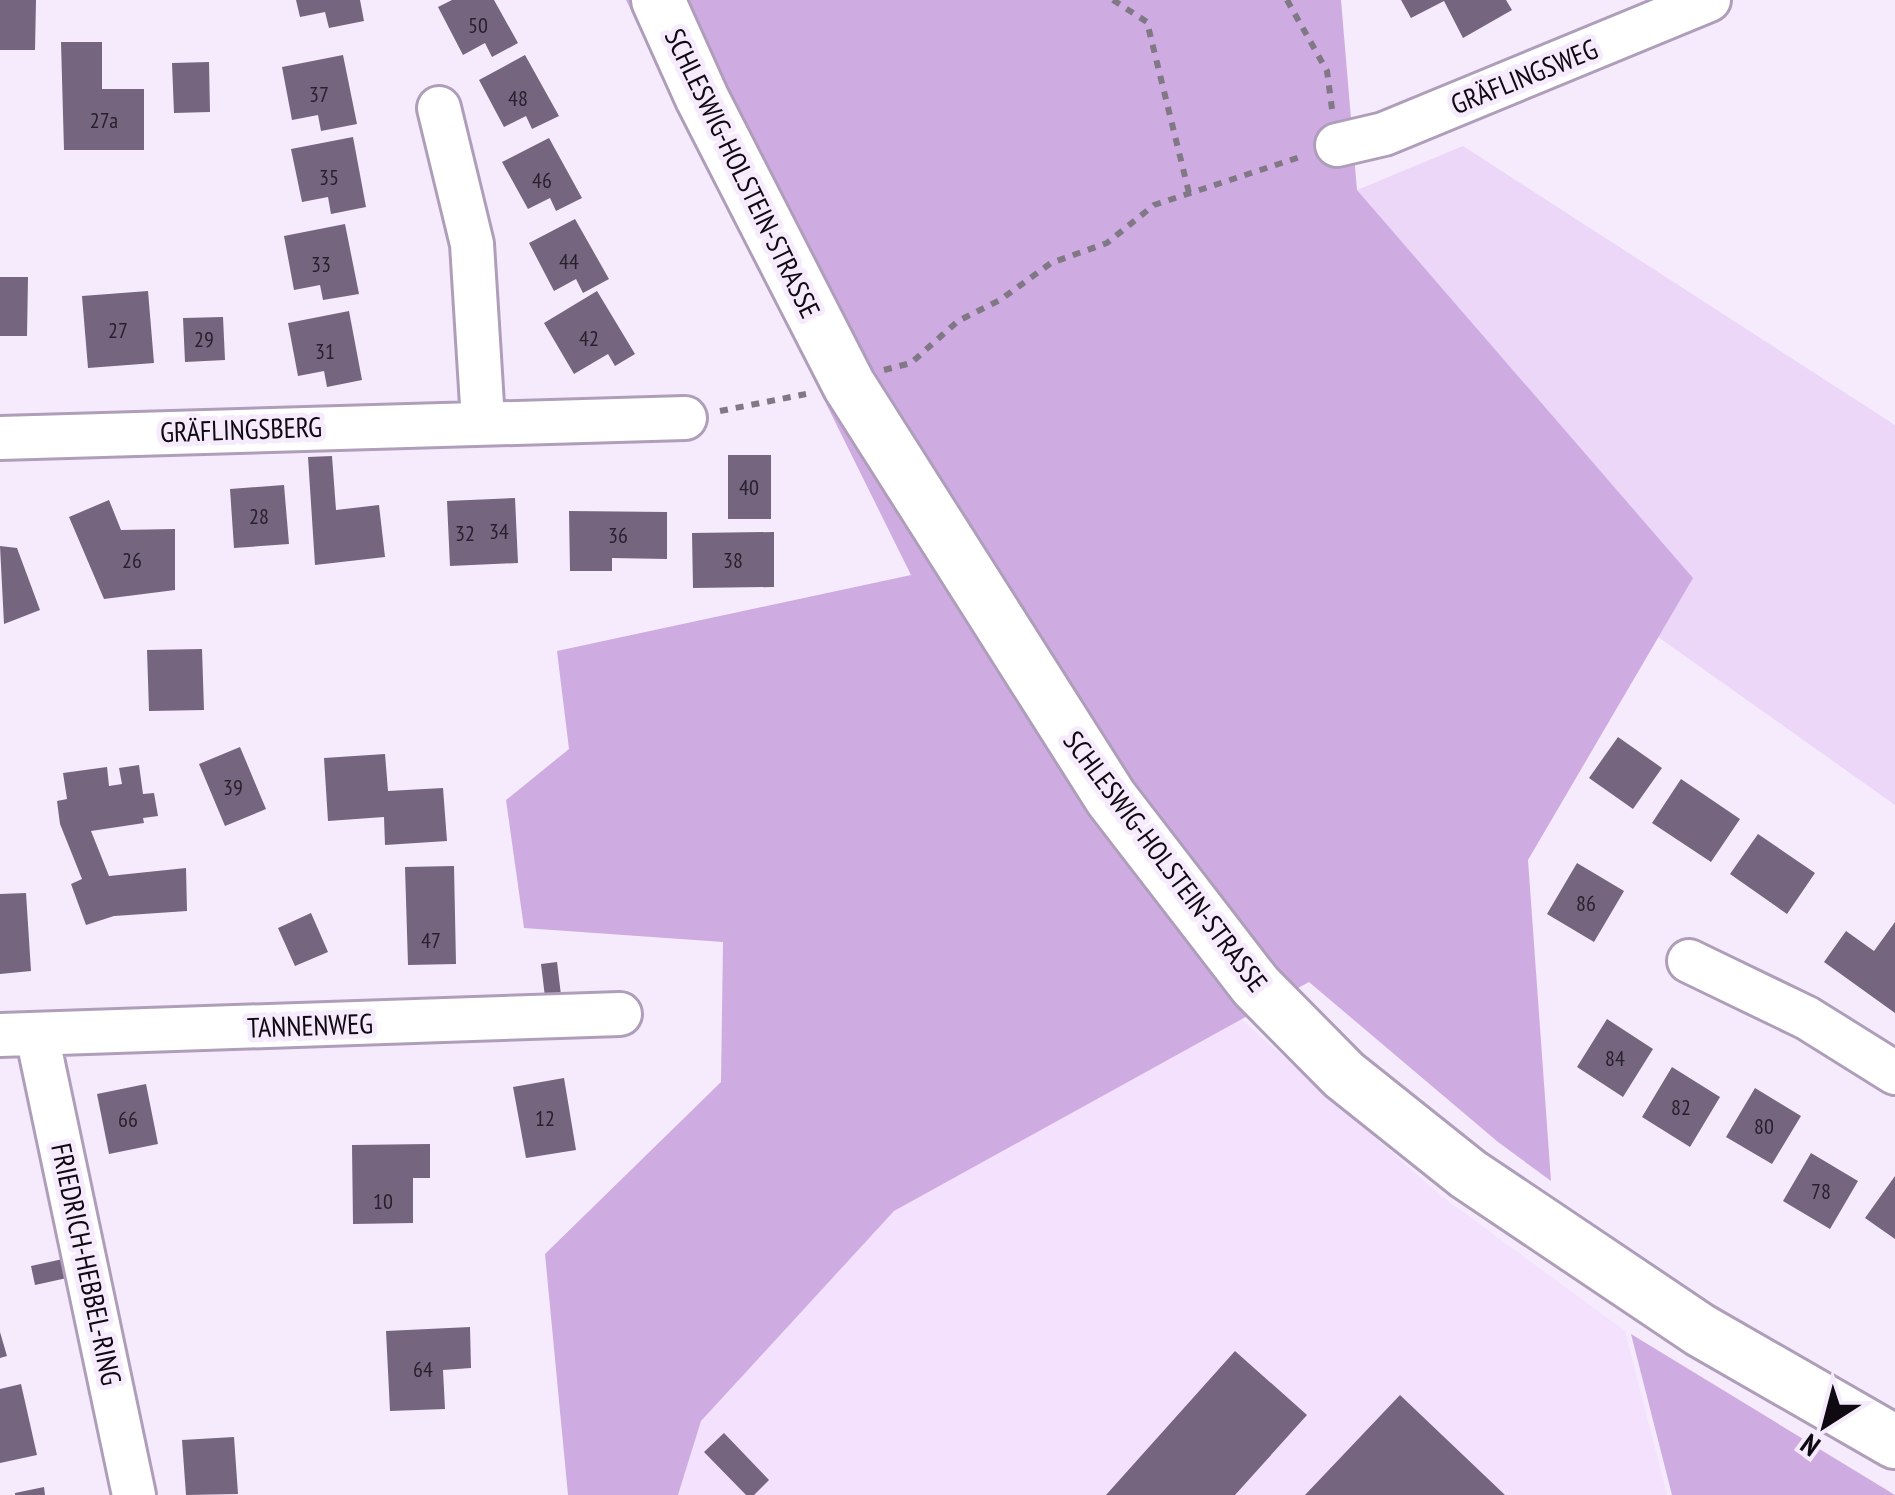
<svg xmlns="http://www.w3.org/2000/svg" width="1895" height="1495" viewBox="0 0 1895 1495" font-family="'PT Sans Narrow',sans-serif">
<rect width="100%" height="100%" fill="#f6ebfc"/>
<path fill="#f3e1fe" d="M 1241,1019 L 1440,1195 L 1625,1331 L 1667,1495 L 678,1495 L 701,1421 L 894,1211 Z"/>
<path fill="#ecd7f9" d="M 1463,146 L 1895,425 L 1895,805 L 1658,637 L 1692,577 L 1357,190 Z"/>
<path fill="#ceace2" d="M 626,0 L 1341,0 L 1357,190 L 1693,578 L 1528,860 L 1551,1181 L 1498,1142 L 1309,982 L 894,1211 L 701,1421 L 678,1495 L 568,1495 L 545,1254 L 721,1082 L 723,942 L 524,928 L 506,800 L 569,749 L 557,651 L 911,575 Z
M 1631,1334 L 1895,1495 L 1672,1495 Z"/>
<path fill="#75657e" d="M 0,0 L 36,0 L 35,50 L 0,50 Z
M 296,0 L 360,0 L 364,21 L 329,28 L 325,12 L 300,17 Z
M 452,0 L 494,0 L 518,43 L 492,57 L 485,43 L 463,55 L 438,7 Z
M 1401,0 L 1506,0 L 1512,10 L 1463,38 L 1444,1 L 1411,18 Z
M 61,42 L 102,42 L 102,89 L 144,89 L 144,150 L 64,150 Z
M 343,55 L 357,124 L 321,131 L 318,115 L 292,120 L 282,67 Z
M 525,55 L 559,116 L 532,129 L 526,116 L 504,127 L 479,80 Z
M 209,62 L 210,112 L 174,113 L 172,63 Z
M 353,137 L 366,207 L 331,214 L 328,197 L 302,202 L 291,149 Z
M 549,138 L 582,198 L 556,211 L 550,198 L 528,209 L 502,162 Z
M 575,219 L 609,279 L 583,293 L 576,279 L 554,291 L 529,243 Z
M 345,224 L 359,294 L 323,300 L 320,285 L 294,290 L 284,236 Z
M 0,277 L 28,277 L 27,336 L 0,336 Z
M 148,291 L 154,363 L 88,368 L 82,296 Z
M 597,291 L 635,354 L 615,366 L 608,354 L 574,374 L 544,323 Z
M 349,311 L 362,380 L 327,387 L 324,371 L 298,376 L 288,323 Z
M 223,317 L 225,360 L 185,362 L 183,318 Z
M 728,455 L 771,455 L 771,519 L 728,519 Z
M 332,456 L 336,510 L 379,505 L 385,557 L 315,565 L 308,457 Z
M 284,485 L 289,544 L 234,548 L 230,489 Z
M 515,498 L 518,563 L 450,566 L 447,501 Z
M 109,500 L 121,530 L 175,529 L 175,590 L 104,599 L 69,517 Z
M 569,511 L 667,512 L 667,559 L 612,558 L 612,571 L 570,571 Z
M 774,532 L 774,587 L 693,588 L 692,533 Z
M 0,546 L 17,548 L 40,610 L 4,624 Z
M 202,649 L 204,710 L 149,711 L 147,650 Z
M 1618,737 L 1662,768 L 1633,809 L 1589,778 Z
M 240,747 L 266,809 L 225,826 L 199,764 Z
M 385,754 L 388,791 L 443,788 L 447,841 L 385,845 L 384,817 L 328,821 L 324,758 Z
M 139,765 L 143,794 L 154,793 L 158,816 L 143,818 L 144,823 L 91,831 L 109,876 L 186,868 L 187,911 L 114,916 L 86,925 L 71,884 L 82,879 L 60,824 L 57,801 L 67,799 L 63,773 L 107,767 L 109,786 L 122,784 L 119,768 Z
M 1681,779 L 1740,819 L 1711,862 L 1652,823 Z
M 1758,834 L 1815,873 L 1787,914 L 1730,874 Z
M 1577,863 L 1624,891 L 1594,942 L 1547,914 Z
M 454,866 L 456,964 L 408,965 L 405,867 Z
M 26,893 L 31,971 L 0,974 L 0,894 Z
M 311,913 L 328,952 L 295,966 L 278,928 Z
M 1895,922 L 1895,1013 L 1824,962 L 1846,931 L 1874,951 Z
M 557,962 L 561,995 L 545,997 L 541,964 Z
M 1607,1019 L 1653,1049 L 1623,1097 L 1577,1067 Z
M 1672,1067 L 1720,1097 L 1690,1147 L 1642,1117 Z
M 564,1078 L 576,1150 L 526,1158 L 513,1087 Z
M 146,1084 L 158,1144 L 109,1154 L 97,1094 Z
M 1755,1088 L 1801,1116 L 1772,1164 L 1726,1137 Z
M 430,1144 L 430,1178 L 413,1178 L 413,1223 L 353,1224 L 352,1145 Z
M 1811,1153 L 1858,1181 L 1830,1229 L 1783,1201 Z
M 1895,1176 L 1895,1239 L 1865,1218 Z
M 72,1257 L 76,1276 L 35,1285 L 31,1266 Z
M 470,1327 L 471,1368 L 443,1370 L 445,1409 L 390,1411 L 386,1331 Z
M 0,1332 L 7,1356 L 0,1358 Z
M 1235,1351 L 1307,1415 L 1235,1495 L 1106,1495 Z
M 21,1384 L 37,1455 L 0,1463 L 0,1389 Z
M 1400,1395 L 1505,1495 L 1305,1495 Z
M 724,1433 L 769,1480 L 754,1495 L 746,1495 L 704,1452 Z
M 234,1437 L 238,1494 L 186,1495 L 182,1440 Z
M 44,1487 L 45,1495 L 15,1495 L 15,1493 Z"/>
<g fill="none" stroke-linecap="round" stroke-linejoin="round">
<g stroke="#af9eba" stroke-width="48">
<path id="minor" d="M 439,108 L 472,244 L 483,421
M 1337,145 L 1384,134 L 1709,0
M 0,438 L 685,418
M 1689,961 L 1807,1018 L 1895,1073
M 0,1035 L 620,1014
M 37,1035 L 134,1495"/>
</g>
<g stroke="#af9eba" stroke-width="58">
<path id="major" d="M 658,0 L 702,98 L 849,385 L 1111,798 L 1256,986 L 1344,1075 L 1468,1174 L 1700,1330 L 1895,1442"/>
</g>
<path stroke="#817885" stroke-width="6" stroke-dasharray="8 8" stroke-linecap="butt" d="M 1113,0 L 1147,22 L 1189,193
M 1287,0 L 1327,71 L 1332,109
M 884,370 L 911,363 L 958,321 L 1000,300 L 1051,263 L 1107,243 L 1154,205 L 1303,156
M 720,411 L 806,394"/>
<use href="#minor" stroke="#fff" stroke-width="42"/>
<use href="#major" stroke="#fff" stroke-width="52"/>
</g>
<g text-anchor="middle" dominant-baseline="central" stroke-width="10" stroke-linejoin="round" paint-order="stroke">
<g font-size="22" fill="#28202d">
<text x="478" y="25">50</text>
<text x="319" y="94">37</text>
<text x="518" y="98">48</text>
<text x="104" y="120">27a</text>
<text x="329" y="177">35</text>
<text x="542" y="180">46</text>
<text x="569" y="261">44</text>
<text x="321" y="264">33</text>
<text x="118" y="330">27</text>
<text x="589" y="338">42</text>
<text x="204" y="339">29</text>
<text x="325" y="351">31</text>
<text x="749" y="487">40</text>
<text x="259" y="516">28</text>
<text x="499" y="531">34</text>
<text x="465" y="533">32</text>
<text x="618" y="535">36</text>
<text x="132" y="560">26</text>
<text x="733" y="560">38</text>
<text x="233" y="787">39</text>
<text x="1586" y="903">86</text>
<text x="431" y="940">47</text>
<text x="1615" y="1058">84</text>
<text x="1681" y="1107">82</text>
<text x="545" y="1118">12</text>
<text x="128" y="1119">66</text>
<text x="1764" y="1126">80</text>
<text x="1821" y="1191">78</text>
<text x="383" y="1201">10</text>
<text x="423" y="1369">64</text>
</g>
<g font-size="28" fill="#0f0912" stroke="#f6ebfc">
<text transform="translate(1524 76) rotate(-22)">GRÄFLINGSWEG</text>
<text transform="translate(743 173) rotate(64)">SCHLESWIG-HOLSTEIN-STRASSE</text>
<text transform="translate(241 429) rotate(-2)">GRÄFLINGSBERG</text>
<text transform="translate(1166 861) rotate(53)">SCHLESWIG-HOLSTEIN-STRASSE</text>
<text transform="translate(310 1025) rotate(-2)">TANNENWEG</text>
<text transform="translate(87 1264) rotate(78)">FRIEDRICH-HEBBEL-RING</text>
</g>
</g>
<g transform="translate(1825 1425) rotate(216)" stroke="#f6ebfc" stroke-width="8" paint-order="stroke">
<path d="M0-8L18 38L0 25L-18 38Z" fill="#0f0912"/>
<text y="-15" font-size="28" font-weight="bold" text-anchor="middle" fill="#0f0912">N</text>
</g>
</svg>
